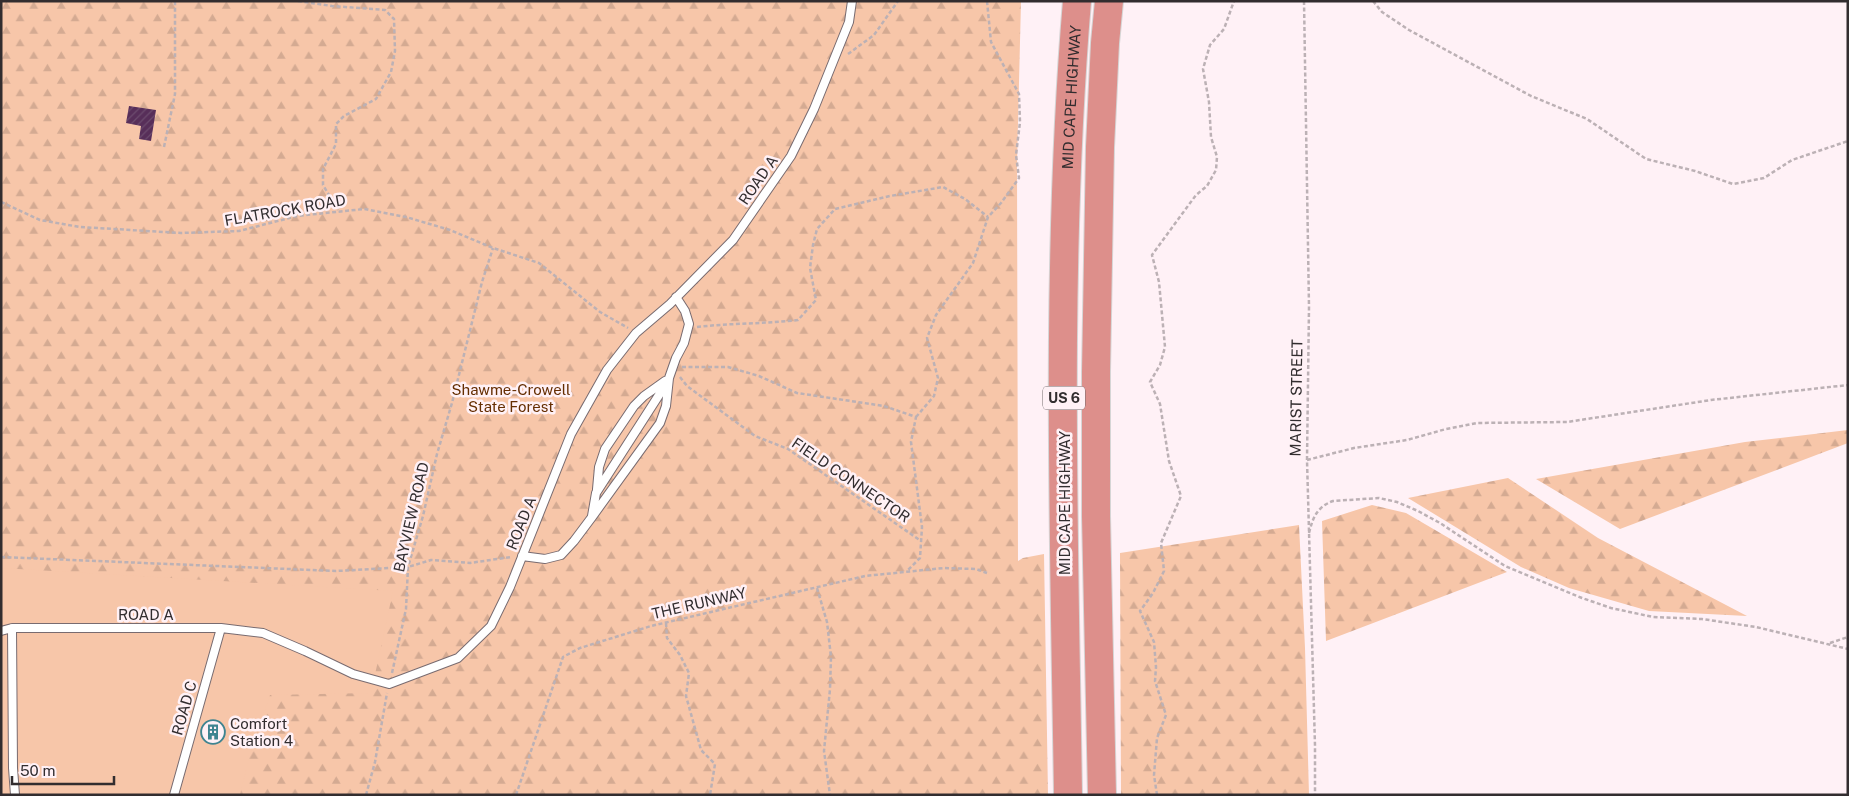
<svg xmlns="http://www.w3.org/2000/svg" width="1849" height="796" viewBox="0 0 1849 796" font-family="'Public Sans',sans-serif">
<defs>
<pattern id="forest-firs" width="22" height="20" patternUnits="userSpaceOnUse" patternTransform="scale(1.25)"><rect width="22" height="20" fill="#f7c6a9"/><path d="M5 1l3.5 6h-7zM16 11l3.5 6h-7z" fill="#d4aa92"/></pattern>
<pattern id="building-hatch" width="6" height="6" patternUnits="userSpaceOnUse" patternTransform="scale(1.25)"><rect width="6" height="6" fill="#572e59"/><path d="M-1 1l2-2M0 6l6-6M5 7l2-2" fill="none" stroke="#6c4b6e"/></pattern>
</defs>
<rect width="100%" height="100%" fill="#fff1f6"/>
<path fill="url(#forest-firs)" d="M 1,1 L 1021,1 L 1017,164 L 1018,561 L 1023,558 L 1044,554 L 1048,795 L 1,795 Z
M 1848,430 L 1848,443 L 1620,529 L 1536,479 L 1745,442 Z
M 1508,478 L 1598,538 L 1747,616 L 1649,611 L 1569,588 L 1521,567 L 1408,498 Z
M 1372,505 L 1406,513 L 1507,572 L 1326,641 L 1322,521 Z
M 1299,525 L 1305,648 L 1309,795 L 1121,795 L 1120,553 Z"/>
<path fill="#f7c6a9" d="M 1,568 L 393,591 L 371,693 L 270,695 L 251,750 L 240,795 L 1,795 Z"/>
<path fill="url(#building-hatch)" d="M 129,106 L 156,110 L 151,141 L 139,139 L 141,126 L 126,123 Z
M 210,722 L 220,725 L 216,741 L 205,738 Z"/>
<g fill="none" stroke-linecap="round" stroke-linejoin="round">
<g stroke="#786b70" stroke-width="10">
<path id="service" d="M 597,489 L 599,467 L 605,449 L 634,406 L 644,396 L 665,381
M 592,516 L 596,493 L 668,381
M 522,556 L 545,559 L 561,555 L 574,541 L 592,517 L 660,423 L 666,406 L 669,378 L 676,358 L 684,343 L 689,324 L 685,311 L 676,297
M 12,628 L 13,768 L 15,795
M 1,631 L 12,628 L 221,628 L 263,633 L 305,651 L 353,674 L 389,684 L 458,658 L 491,626 L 510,587 L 571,434 L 607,370 L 636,333 L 670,304 L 733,240 L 791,156 L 814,109 L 849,22 L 852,1
M 174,795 L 221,628"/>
</g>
<g stroke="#d6d5d5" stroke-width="30">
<g id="motorway">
<path id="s1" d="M 1068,795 C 1064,531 1055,265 1077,1"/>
<path d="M 1102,795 L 1096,516 L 1096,372 L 1100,147 L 1105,43 L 1109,1"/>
</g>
</g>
<path stroke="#bcb1b5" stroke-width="2.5" stroke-dasharray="4 2.5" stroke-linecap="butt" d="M 298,1 L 332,6 L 385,10 L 394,19 L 395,51 L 391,72 L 376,99 L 344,116 L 336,124 L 336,144 L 323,169 L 323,185 L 338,210
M 1304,1 L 1309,307 L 1307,460 L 1315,746 L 1315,795
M 1373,1 L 1382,12 L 1409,30 L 1531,96 L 1587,119 L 1646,159 L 1695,171 L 1733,184 L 1764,178 L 1792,160 L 1848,141
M 848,54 L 874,35 L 898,1
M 164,147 L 175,94 L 175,1
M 1,202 L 40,220 L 80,227 L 181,233 L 239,231 L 297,216 L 364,209 L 406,217 L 450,230 L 493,248 L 539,263 L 600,312 L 628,328
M 697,327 C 731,323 764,324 798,320 L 816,300 L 810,268 L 813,245 L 817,229 L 835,209 L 890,196 L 943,187 L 965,199 L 988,217
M 682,367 L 728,367 L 759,376 L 797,393 L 884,406 L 916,417 L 911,442 L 922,527 L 920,558 L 908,570
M 680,377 L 687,386 L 755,436 L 788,449 L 921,541
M 916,417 L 934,396 L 938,378 L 927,338 L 936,315 L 973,263 L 988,217 L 1001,203 L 1019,178 L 1016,155 L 1020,122 L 1019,94 L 991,42 L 987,1
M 1307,460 L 1354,448 L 1407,440 L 1446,429 L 1477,423 L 1567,422 L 1711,400 L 1848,385
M 1309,533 C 1313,517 1317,507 1333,501 L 1379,498 L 1397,502 L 1418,511 L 1440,523 L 1505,566 L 1582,598 L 1611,608 L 1653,617 L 1702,619 L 1756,627 L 1848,649
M 1,557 L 336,571 L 408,567 L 431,560 L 470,563 L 511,557
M 817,588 L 827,622 L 831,657 L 830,689 L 824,751 L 830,795
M 666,623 L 667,638 L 680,655 L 689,673 L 686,696 L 701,750 L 715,764 L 710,795
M 1830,643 L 1848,637
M 392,673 L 406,609 L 408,567 L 423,516 L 437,454 L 452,403 L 482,282 L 493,248
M 366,795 L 375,762 L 387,693
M 516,795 L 563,657 L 580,648 L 651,626 L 865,576 L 944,568 L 976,569 L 987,573
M 1157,795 L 1154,775 L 1157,738 L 1166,715 L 1155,681 L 1156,667 L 1154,642 L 1140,611 L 1153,593 L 1164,571 L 1161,543 L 1181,496 L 1169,461 L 1160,404 L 1150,382 L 1160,365 L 1165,347 L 1159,282 L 1152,255 L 1196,195 L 1207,186 L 1216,170 L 1217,157 L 1211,137 L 1209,102 L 1203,69 L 1210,45 L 1224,29 L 1234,1"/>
<use href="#service" stroke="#fff" stroke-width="8"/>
<use href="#motorway" stroke="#dd8f8b" stroke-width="28"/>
</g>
<defs>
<g id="building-ring" transform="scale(1.25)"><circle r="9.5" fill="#fff1f6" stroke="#3f8490" stroke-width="1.5"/><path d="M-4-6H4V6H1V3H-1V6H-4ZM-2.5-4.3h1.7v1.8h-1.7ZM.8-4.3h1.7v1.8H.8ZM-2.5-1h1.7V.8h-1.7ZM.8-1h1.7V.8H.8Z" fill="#3f8490"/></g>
</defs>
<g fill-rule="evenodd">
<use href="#building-ring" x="213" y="732"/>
</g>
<g text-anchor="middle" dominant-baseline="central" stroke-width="5" stroke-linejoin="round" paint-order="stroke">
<rect fill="#fff1f6" stroke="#70686b" stroke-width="1" x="1043" y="386.5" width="42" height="23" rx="4"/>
<g font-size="14" font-weight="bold" fill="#322d2f">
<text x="1064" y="398">US 6</text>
</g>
<g font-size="15" fill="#322d2f" stroke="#fff1f6">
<text stroke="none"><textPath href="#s1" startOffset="698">MID CAPE HIGHWAY</textPath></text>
<text transform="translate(758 180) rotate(-55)">ROAD A</text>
<text transform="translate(285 210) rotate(-10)">FLATROCK ROAD</text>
<text transform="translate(1296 398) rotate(-89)">MARIST STREET</text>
<text transform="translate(851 480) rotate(34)">FIELD CONNECTOR</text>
<text transform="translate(1064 503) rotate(-90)">MID CAPE HIGHWAY</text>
<text transform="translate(411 517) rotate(-77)">BAYVIEW ROAD</text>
<text transform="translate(521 523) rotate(-68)">ROAD A</text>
<text transform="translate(699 603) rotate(-13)">THE RUNWAY</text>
<text x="146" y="614">ROAD A</text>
<text transform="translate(184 708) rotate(-74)">ROAD C</text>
</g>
<g font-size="15" fill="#652e02" stroke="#fff1f6">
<text x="511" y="389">Shawme-Crowell<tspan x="511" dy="17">State Forest</tspan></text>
</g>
<g font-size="15" fill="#322d2f" stroke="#fff1f6" text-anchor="start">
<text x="230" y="723">Comfort<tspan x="230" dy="17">Station 4</tspan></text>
</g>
</g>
<rect width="1849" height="796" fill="none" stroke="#322d2f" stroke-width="5"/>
<path d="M12 776v8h102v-8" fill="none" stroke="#322d2f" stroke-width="2.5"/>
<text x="20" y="776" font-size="15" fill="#322d2f" stroke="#fff1f6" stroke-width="4" paint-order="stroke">50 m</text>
</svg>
